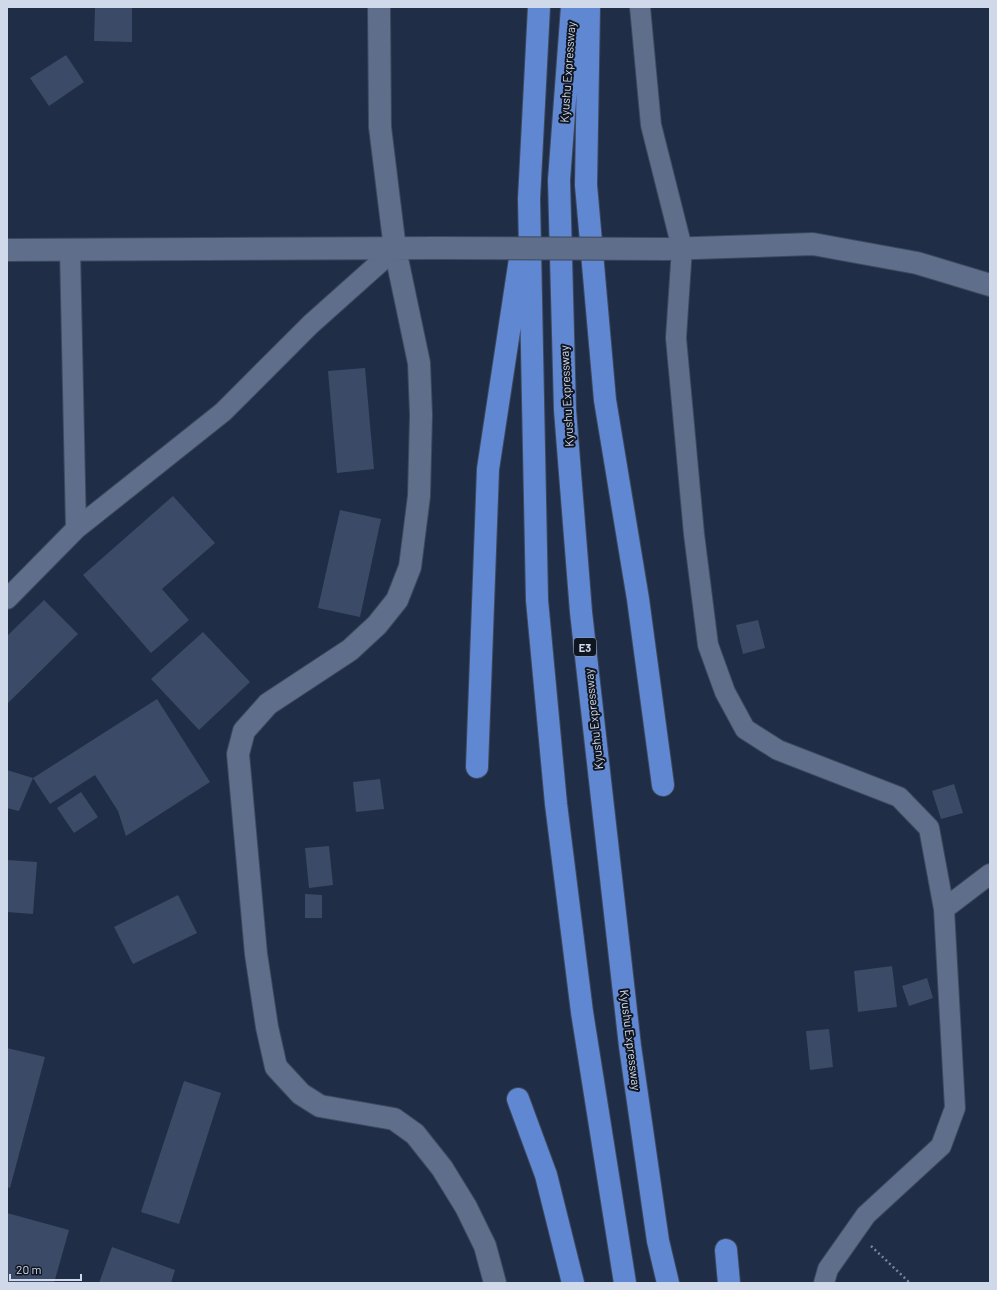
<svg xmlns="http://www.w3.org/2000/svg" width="997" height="1290" viewBox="0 0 997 1290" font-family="Barlow,sans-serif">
<rect width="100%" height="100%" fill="#202d46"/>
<path fill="#3b4a67" d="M 95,7 L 132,7 L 132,42 L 94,41 Z
M 66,55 L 84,82 L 49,106 L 30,78 Z
M 365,368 L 374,469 L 337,473 L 328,371 Z
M 173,496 L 215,543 L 162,589 L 189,620 L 151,653 L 83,575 Z
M 340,510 L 381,519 L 360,617 L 318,608 Z
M 44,600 L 78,634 L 7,704 L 7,636 Z
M 758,620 L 765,648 L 743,654 L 736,625 Z
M 203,632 L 250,682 L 199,730 L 151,679 Z
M 157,699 L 210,782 L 126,836 L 118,811 L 95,775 L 50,804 L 33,778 Z
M 7,770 L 33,778 L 19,811 L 7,808 Z
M 380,779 L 384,809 L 356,812 L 353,782 Z
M 954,784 L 963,813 L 941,819 L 932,791 Z
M 81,792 L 98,817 L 74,833 L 57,808 Z
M 329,846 L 333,885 L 309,888 L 305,848 Z
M 7,860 L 37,862 L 33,914 L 7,912 Z
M 305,894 L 322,895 L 322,918 L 305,918 Z
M 178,895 L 197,933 L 133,964 L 114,927 Z
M 892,966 L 897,1007 L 858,1012 L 854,971 Z
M 927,978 L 933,998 L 909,1006 L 902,986 Z
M 829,1029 L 833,1067 L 810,1070 L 806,1031 Z
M 7,1048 L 45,1057 L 10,1188 L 7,1187 Z
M 184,1081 L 221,1093 L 179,1224 L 141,1212 Z
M 7,1213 L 69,1230 L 54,1283 L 7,1283 Z
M 112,1247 L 175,1270 L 171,1283 L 99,1283 Z"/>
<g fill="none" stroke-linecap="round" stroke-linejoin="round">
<g stroke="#3d485d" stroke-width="22">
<path id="street" d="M 640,7 L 651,125 L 682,248 L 676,338 L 694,534 L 708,645 L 725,692 L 745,729 L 778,750 L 899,797 L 929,828 L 944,909 L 955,1108 L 941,1146 L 866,1215 L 828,1269 L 824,1283
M 70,250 L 76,529
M 7,599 L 76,529 L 223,412 L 311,324 L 395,249
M 944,909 L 990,874"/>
</g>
<g stroke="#3d485d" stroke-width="24">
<path id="secondary" d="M 379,7 L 380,127 L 395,249 L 419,363 L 421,415 L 419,496 L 410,567 L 397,600 L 377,625 L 350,650 L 268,704 L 244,731 L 238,754 L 256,954 L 267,1027 L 276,1067 L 301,1094 L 320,1106 L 394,1119 L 415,1134 L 442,1168 L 466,1207 L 485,1246 L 495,1283
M 666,249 L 813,244 L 917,263 L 990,285
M 7,250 L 438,248"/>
</g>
<g stroke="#3d485d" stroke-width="24">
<path id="highway" d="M 539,7 L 529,199 L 537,600 L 556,804 L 582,1012 L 625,1283
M 572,7 L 559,180 L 565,410 L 581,612 L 630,1046 L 658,1241 L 668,1283
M 589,7 L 586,185 L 605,400 L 638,599 L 663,785
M 477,767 L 488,469 L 520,259
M 518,1099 L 546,1175 L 573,1283
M 726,1250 L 729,1283"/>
</g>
<path stroke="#7a859a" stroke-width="2.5" stroke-dasharray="2 3" stroke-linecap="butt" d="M 871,1246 L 910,1283"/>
<use href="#street" stroke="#5e6e8b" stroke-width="20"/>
<use href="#secondary" stroke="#5e6e8b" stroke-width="22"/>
<use href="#highway" stroke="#6087d1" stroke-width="22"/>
<g stroke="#3d485d" stroke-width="24" stroke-linecap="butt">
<path id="secondary-bridge" d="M 438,248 L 666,249"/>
</g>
<use href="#secondary-bridge" stroke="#5e6e8b" stroke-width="22"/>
</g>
<g text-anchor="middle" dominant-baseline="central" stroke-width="4" stroke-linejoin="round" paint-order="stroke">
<rect fill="#101621" stroke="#969eae" stroke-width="1" x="574" y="638" width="22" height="18" rx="3"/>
<g font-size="11" font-weight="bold" fill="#d0d9ea">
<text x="585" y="647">E3</text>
</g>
<g font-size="12" fill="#d0d9ea" stroke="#101621">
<text transform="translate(567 72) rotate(-86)">Kyushu Expressway</text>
<text transform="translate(566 396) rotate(-93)">Kyushu Expressway</text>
<text transform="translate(593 719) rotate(-96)">Kyushu Expressway</text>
<text transform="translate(631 1040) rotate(83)">Kyushu Expressway</text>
</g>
</g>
<rect width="997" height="1290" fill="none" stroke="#d0d9ea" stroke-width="16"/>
<path d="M10 1274v6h71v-6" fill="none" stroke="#d0d9ea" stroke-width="2"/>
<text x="16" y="1274" font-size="12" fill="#d0d9ea" stroke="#101621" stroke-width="3" paint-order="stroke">20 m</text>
</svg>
